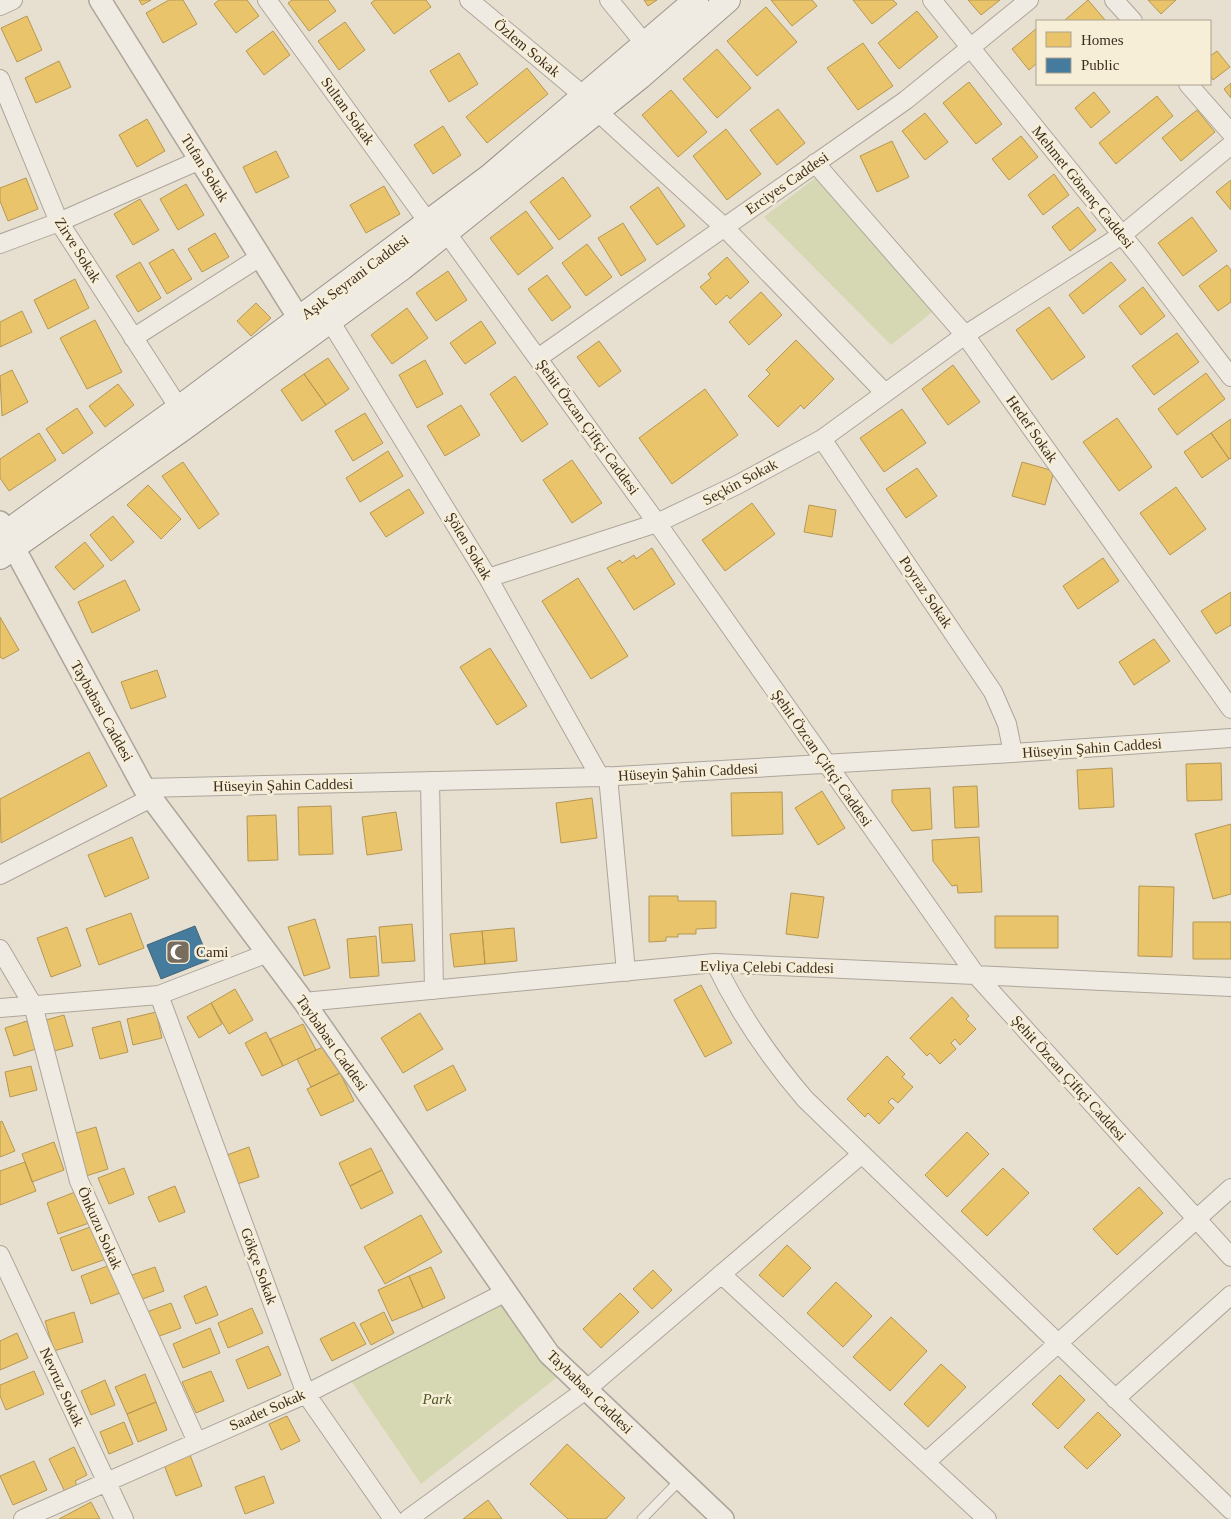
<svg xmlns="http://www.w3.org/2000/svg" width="1231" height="1519" viewBox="0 0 1231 1519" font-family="'Times New Roman',serif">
<rect width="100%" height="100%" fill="#e7e0d1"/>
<path fill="#d6d7b3" d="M 831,166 L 945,302 L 891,345 L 764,217 Z
M 509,1300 L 565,1371 L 421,1484 L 349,1378 Z"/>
<path fill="#e9c46a" stroke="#b59754" d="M 139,0 L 151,0 L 142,5 Z
M 169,0 L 183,0 L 197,24 L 163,43 L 146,13 Z
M 219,0 L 247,0 L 259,16 L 236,33 L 214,4 Z
M 292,0 L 328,0 L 336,11 L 309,31 L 288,3 Z
M 375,0 L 426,0 L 431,7 L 394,34 L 371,3 Z
M 644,0 L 657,0 L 648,6 Z
M 771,0 L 812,0 L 817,6 L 792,26 Z
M 853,0 L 893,0 L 897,4 L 872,24 Z
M 968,0 L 1000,0 L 981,15 Z
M 1088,0 L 1106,21 L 1066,21 L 1065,20 Z
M 1148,0 L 1176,0 L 1161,14 Z
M 766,7 L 797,42 L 757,76 L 727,41 Z
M 917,11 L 938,37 L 899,69 L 878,43 Z
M 27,16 L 42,50 L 17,62 L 1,28 Z
M 345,22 L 365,50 L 339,70 L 318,41 Z
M 1037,28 L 1037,63 L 1029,70 L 1012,49 Z
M 273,31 L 290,55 L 264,75 L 246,51 Z
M 863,43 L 893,86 L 858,110 L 827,68 Z
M 717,49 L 751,88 L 717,118 L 683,79 Z
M 1217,51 L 1230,67 L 1213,80 L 1210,75 L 1210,56 Z
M 459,53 L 478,84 L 449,102 L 430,71 Z
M 59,61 L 71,87 L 36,103 L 25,78 Z
M 527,68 L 548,94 L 487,143 L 466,117 Z
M 969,82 L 1002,124 L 976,144 L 943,103 Z
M 1231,83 L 1231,98 L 1224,89 Z
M 671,90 L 707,132 L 678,157 L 642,115 Z
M 1094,92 L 1110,112 L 1091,128 L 1075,108 Z
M 1157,96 L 1173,116 L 1116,164 L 1099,143 Z
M 778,109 L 805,143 L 777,165 L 750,130 Z
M 1197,110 L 1215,132 L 1181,161 L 1162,138 Z
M 925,113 L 948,142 L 925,160 L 902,131 Z
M 147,119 L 165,151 L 137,167 L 119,135 Z
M 443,126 L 461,155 L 433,174 L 414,145 Z
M 726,129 L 761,174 L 727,200 L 693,156 Z
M 1021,136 L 1038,157 L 1009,180 L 992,159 Z
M 892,141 L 909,177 L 877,192 L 860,156 Z
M 276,151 L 289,177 L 256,193 L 243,167 Z
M 1054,174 L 1069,195 L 1043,215 L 1028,195 Z
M 563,177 L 591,216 L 559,240 L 530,202 Z
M 26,178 L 38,209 L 8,221 L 0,201 L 0,188 Z
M 1231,180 L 1231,210 L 1216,192 Z
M 186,184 L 204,215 L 178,230 L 160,199 Z
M 384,186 L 400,214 L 366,233 L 350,205 Z
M 658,187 L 685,226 L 657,245 L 630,207 Z
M 140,199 L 159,230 L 133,245 L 114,214 Z
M 1078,207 L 1096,230 L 1070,251 L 1052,227 Z
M 526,211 L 553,248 L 518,275 L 490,238 Z
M 1192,217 L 1217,251 L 1183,276 L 1158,243 Z
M 623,223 L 646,260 L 621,276 L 598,238 Z
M 215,233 L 229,257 L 202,272 L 188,249 Z
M 587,244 L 612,277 L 586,296 L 562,263 Z
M 173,249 L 192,279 L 167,294 L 149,263 Z
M 727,257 L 749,282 L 730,299 L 727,295 L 716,305 L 700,287 L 711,278 L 708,274 Z
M 140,262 L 161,298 L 138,312 L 116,276 Z
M 1111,262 L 1126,280 L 1083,314 L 1069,295 Z
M 1227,265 L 1231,270 L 1231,302 L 1218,311 L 1199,286 Z
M 448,271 L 467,300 L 436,321 L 416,293 Z
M 547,275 L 571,307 L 552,321 L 528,289 Z
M 75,279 L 89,308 L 48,329 L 34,300 Z
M 1143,287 L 1165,316 L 1141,335 L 1119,306 Z
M 761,292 L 782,315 L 749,345 L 729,322 Z
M 256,303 L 271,318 L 251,336 L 237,321 Z
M 1049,307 L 1085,357 L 1052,380 L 1016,330 Z
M 407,308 L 428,338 L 392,364 L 371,335 Z
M 22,311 L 32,332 L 0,347 L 0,322 Z
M 95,320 L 122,372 L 87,389 L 60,338 Z
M 481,321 L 496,343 L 465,364 L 450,343 Z
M 1177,333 L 1199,362 L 1154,395 L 1132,366 Z
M 796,340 L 834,379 L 804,409 L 801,405 L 778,427 L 748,396 L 770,374 L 766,370 Z
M 599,341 L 621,371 L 599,387 L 577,357 Z
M 328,358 L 349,389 L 326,405 L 304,374 Z
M 425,360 L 443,394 L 417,408 L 399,375 Z
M 953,365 L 980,402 L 948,425 L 922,389 Z
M 12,370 L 28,402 L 2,416 L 0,376 Z
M 1206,373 L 1225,399 L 1177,435 L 1158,409 Z
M 304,374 L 326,405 L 302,421 L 281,390 Z
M 515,376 L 548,424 L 522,442 L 490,394 Z
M 118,384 L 134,405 L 105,427 L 89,406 Z
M 705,389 L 738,435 L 672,484 L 639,438 Z
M 461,405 L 480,435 L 445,456 L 427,426 Z
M 77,408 L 93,433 L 63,454 L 46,429 Z
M 902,409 L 926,443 L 884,472 L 860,438 Z
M 365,413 L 383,443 L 353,461 L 335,431 Z
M 1117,418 L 1152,467 L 1119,491 L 1083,442 Z
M 1231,419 L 1231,458 L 1229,459 L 1211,433 Z
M 39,433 L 56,460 L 9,491 L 0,478 L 0,459 Z
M 1211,433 L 1229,459 L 1202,478 L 1184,452 Z
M 388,451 L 403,476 L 360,502 L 346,478 Z
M 572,460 L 602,503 L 572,523 L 543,480 Z
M 183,462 L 219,514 L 199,529 L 162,476 Z
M 1022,462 L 1054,471 L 1045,505 L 1012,496 Z
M 917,468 L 937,496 L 906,518 L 886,489 Z
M 148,485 L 181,519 L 161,539 L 127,505 Z
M 1176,487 L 1206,529 L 1170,555 L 1140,513 Z
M 409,489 L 424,513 L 386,537 L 370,513 Z
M 752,503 L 775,534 L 725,571 L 702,540 Z
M 809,505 L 836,510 L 832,537 L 804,532 Z
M 113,516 L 134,542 L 111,561 L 90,535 Z
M 85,542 L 104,566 L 74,590 L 55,567 Z
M 652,548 L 675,584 L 634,610 L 607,568 L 620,560 L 622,563 L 634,555 L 636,559 Z
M 1103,558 L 1119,581 L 1078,609 L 1063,586 Z
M 578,578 L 628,656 L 591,679 L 542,601 Z
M 125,580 L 140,610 L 92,633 L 78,602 Z
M 1231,592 L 1231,625 L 1216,634 L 1201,611 Z
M 0,617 L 19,650 L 3,659 L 0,657 Z
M 1154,639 L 1170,661 L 1134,685 L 1119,662 Z
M 490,648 L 527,706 L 497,725 L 460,667 Z
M 157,670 L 166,697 L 131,709 L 121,682 Z
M 89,752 L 107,786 L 1,843 L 0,799 Z
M 1221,763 L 1222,800 L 1187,801 L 1186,764 Z
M 1112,768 L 1114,807 L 1079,809 L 1077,770 Z
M 977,786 L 979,827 L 955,828 L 953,787 Z
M 930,788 L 932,829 L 912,831 L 892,802 L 892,790 Z
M 822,791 L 845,828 L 818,845 L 795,808 Z
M 782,792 L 783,834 L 732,836 L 731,793 Z
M 592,798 L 597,838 L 561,843 L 556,803 Z
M 331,806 L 333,854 L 299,855 L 298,807 Z
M 396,812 L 402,850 L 367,855 L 362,817 Z
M 276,815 L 278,860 L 248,861 L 247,816 Z
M 1231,824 L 1231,894 L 1213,899 L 1195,834 Z
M 132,837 L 149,878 L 105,897 L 88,855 Z
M 979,837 L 982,892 L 958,893 L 957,885 L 952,886 L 933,861 L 932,840 Z
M 1139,886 L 1174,887 L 1172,957 L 1138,956 Z
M 791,893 L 824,897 L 818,938 L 786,934 Z
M 649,896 L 678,896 L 678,901 L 716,901 L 716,928 L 696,929 L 696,934 L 678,934 L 678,937 L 666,937 L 666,941 L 649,942 Z
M 131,913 L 144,948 L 99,965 L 86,929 Z
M 995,916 L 1058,916 L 1058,948 L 995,948 Z
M 315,919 L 330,968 L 304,976 L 288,927 Z
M 1193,922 L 1231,922 L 1231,959 L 1193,959 Z
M 412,924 L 415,961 L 382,963 L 379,927 Z
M 67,927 L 81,966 L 51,977 L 37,938 Z
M 514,928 L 517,961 L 485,964 L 482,931 Z
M 482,931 L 485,964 L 454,967 L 450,934 Z
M 376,936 L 379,976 L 350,978 L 347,939 Z
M 701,985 L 732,1043 L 705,1057 L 674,1000 Z
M 235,989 L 253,1020 L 229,1034 L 211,1003 Z
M 952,997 L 969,1016 L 966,1019 L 976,1029 L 960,1045 L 955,1039 L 951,1043 L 956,1049 L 940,1064 L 930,1053 L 927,1056 L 910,1038 Z
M 211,1003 L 222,1024 L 199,1038 L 187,1017 Z
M 156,1012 L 162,1038 L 133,1045 L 127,1019 Z
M 420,1013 L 443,1049 L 403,1073 L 381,1038 Z
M 64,1015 L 73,1046 L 54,1051 L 46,1020 Z
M 27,1021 L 36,1049 L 14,1056 L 5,1028 Z
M 120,1021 L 128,1052 L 100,1059 L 92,1028 Z
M 303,1024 L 316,1050 L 283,1066 L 270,1039 Z
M 266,1032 L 283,1066 L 262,1076 L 245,1043 Z
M 327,1045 L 340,1073 L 311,1087 L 297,1059 Z
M 887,1056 L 905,1074 L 902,1077 L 913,1087 L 898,1103 L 892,1098 L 888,1102 L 894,1108 L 879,1124 L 868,1113 L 865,1117 L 847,1099 Z
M 453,1065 L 466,1090 L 427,1111 L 414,1086 Z
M 31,1066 L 37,1090 L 10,1097 L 5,1072 Z
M 340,1073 L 354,1101 L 321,1116 L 307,1089 Z
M 2,1121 L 15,1151 L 0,1157 L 0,1122 Z
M 96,1127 L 108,1169 L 86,1176 L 73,1134 Z
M 967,1132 L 989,1154 L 947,1197 L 925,1175 Z
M 54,1142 L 64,1170 L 32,1182 L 22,1154 Z
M 249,1147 L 259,1177 L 234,1185 L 224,1156 Z
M 371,1148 L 382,1170 L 350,1186 L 339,1163 Z
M 25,1162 L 36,1191 L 0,1205 L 0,1171 Z
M 124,1168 L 134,1194 L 109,1204 L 98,1178 Z
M 1003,1168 L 1029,1193 L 987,1236 L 961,1211 Z
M 382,1170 L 393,1193 L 361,1209 L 350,1186 Z
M 175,1186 L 185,1212 L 159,1222 L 148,1197 Z
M 1139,1187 L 1163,1213 L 1117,1255 L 1093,1229 Z
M 80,1190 L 92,1222 L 58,1234 L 47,1203 Z
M 421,1215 L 442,1252 L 385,1284 L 364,1247 Z
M 93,1226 L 106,1259 L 72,1271 L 60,1238 Z
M 787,1245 L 811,1268 L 783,1297 L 759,1275 Z
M 110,1265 L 120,1293 L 91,1304 L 81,1276 Z
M 155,1267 L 164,1291 L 140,1300 L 132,1275 Z
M 431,1267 L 445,1298 L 423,1308 L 409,1276 Z
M 653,1270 L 672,1290 L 652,1309 L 633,1289 Z
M 409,1276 L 423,1308 L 392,1321 L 378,1290 Z
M 836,1282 L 872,1316 L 843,1347 L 807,1313 Z
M 206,1286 L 218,1315 L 196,1324 L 184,1296 Z
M 620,1293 L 639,1312 L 601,1348 L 583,1329 Z
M 171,1303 L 181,1328 L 157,1337 L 147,1312 Z
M 252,1308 L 263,1333 L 228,1348 L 218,1323 Z
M 74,1312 L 83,1342 L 54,1351 L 45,1321 Z
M 384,1312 L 394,1333 L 371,1345 L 360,1324 Z
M 891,1317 L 927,1351 L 890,1391 L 853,1357 Z
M 354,1322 L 366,1344 L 332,1361 L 320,1339 Z
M 210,1328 L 220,1353 L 183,1368 L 173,1344 Z
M 17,1333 L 28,1358 L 0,1370 L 0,1341 Z
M 268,1346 L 281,1375 L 248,1389 L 236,1360 Z
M 941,1364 L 966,1387 L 928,1427 L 904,1404 Z
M 34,1371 L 44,1394 L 6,1410 L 0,1396 L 0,1385 Z
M 211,1371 L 224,1401 L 196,1413 L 182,1382 Z
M 145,1374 L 156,1402 L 127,1414 L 115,1387 Z
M 1060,1375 L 1085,1400 L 1058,1429 L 1032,1404 Z
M 105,1380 L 115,1405 L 91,1415 L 81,1391 Z
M 156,1402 L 167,1430 L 138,1442 L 127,1414 Z
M 1098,1412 L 1121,1435 L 1087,1469 L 1064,1447 Z
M 287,1416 L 300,1441 L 281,1450 L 269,1424 Z
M 124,1422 L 133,1444 L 109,1454 L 100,1432 Z
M 567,1444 L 625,1498 L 606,1519 L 568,1519 L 530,1484 Z
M 74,1447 L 87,1475 L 75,1481 L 77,1486 L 65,1492 L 49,1459 Z
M 190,1455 L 202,1486 L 176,1496 L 164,1465 Z
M 34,1461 L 47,1490 L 13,1505 L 0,1476 Z
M 264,1476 L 274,1503 L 245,1514 L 235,1487 Z
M 488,1500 L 502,1519 L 463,1519 Z
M 91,1502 L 100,1519 L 59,1519 Z"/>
<path fill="#457b9d" stroke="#436478" d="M 195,926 L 209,960 L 161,979 L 147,945 Z"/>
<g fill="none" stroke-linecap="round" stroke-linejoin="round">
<g stroke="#ada599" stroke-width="11">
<path id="service" d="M 642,1519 L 681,1479"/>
</g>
<g stroke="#ada599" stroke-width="20">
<path id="minor" d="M 267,0 L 428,222
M 469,0 L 584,96 L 597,111 L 724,227 L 884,392
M 609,0 L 645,44
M 932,0 L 1139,256 L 1231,377
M 1114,0 L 1133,21
M 0,6 L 13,0
M 0,79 L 59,222 L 179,408
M 1188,84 L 1231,133
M 815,163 L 965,335 L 1231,709
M 446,232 L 657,523 L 976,975 L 1231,1257
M 0,244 L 59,222 L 200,160
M 324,311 L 488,578 L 600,777
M 133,338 L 260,257
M 538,358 L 906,100 L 1029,0
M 822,439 L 993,692 L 1007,724 L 1013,753
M 488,578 L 657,523 L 737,485 L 822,439 L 965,335 L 1122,235 L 1231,145
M 608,776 L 626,972
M 430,781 L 434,990
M 144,788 L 600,777 L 1013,753 L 1231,738
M 0,875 L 151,798
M 0,949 L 33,1005 L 79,1181 L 197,1442
M 715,963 C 739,1013 769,1057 805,1099 L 1231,1510
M 159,995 L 306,1394 L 393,1519
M 304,1002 L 715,963 L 1231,987
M 0,1008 L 159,995 L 268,953
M 0,1255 L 124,1519
M 721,1274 L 987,1519
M 1115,1399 L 1231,1295
M 926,1462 L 1231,1188
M 23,1519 L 306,1394 L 506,1292
M 408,1519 L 587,1389 L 862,1154"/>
</g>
<g stroke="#ada599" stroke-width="24">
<path id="tertiary" d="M 100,0 L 308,333
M 0,522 L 144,788 L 304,1002 L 549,1354 L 723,1519"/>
</g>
<g stroke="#9c958a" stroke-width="26">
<path id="secondary" d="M 0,537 L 179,408 L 490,176 L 696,0
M 0,557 L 181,430 L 402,268 L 640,77 L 728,0"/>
</g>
<use href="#service" stroke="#efebe3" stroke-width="9"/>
<use href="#minor" stroke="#efebe3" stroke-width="18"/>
<use href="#tertiary" stroke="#efebe3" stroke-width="21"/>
<use href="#secondary" stroke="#efebe3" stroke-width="24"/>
</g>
<defs>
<g id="mosque-square" transform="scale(1.25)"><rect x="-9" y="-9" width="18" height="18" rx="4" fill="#786c5e" stroke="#f7eed8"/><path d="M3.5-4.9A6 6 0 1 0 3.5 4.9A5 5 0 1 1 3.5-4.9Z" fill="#fff"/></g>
</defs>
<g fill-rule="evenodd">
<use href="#mosque-square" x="178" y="952"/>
</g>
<g text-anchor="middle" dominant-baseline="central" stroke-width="5" stroke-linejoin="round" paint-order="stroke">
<g font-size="15" fill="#3d2e20" stroke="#f7eed8">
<text transform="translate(527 48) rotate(40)">Özlem Sokak</text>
<text transform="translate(348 111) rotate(54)">Sultan Sokak</text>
<text transform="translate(205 168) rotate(58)">Tufan Sokak</text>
<text transform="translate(787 183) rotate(-35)">Erciyes Caddesi</text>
<text transform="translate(1083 187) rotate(51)">Mehmet Gönenç Caddesi</text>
<text transform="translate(78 250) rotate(58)">Zirve Sokak</text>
<text transform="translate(355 277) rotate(-37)">Aşık Seyrani Caddesi</text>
<text transform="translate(588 427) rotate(54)">Şehit Özcan Çiftçi Caddesi</text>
<text transform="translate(1032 429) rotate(55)">Hedef Sokak</text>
<text transform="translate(740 482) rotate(-28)">Seçkin Sokak</text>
<text transform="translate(469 546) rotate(59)">Şölen Sokak</text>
<text transform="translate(926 592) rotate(56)">Poyraz Sokak</text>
<text transform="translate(102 711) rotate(61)">Taybabası Caddesi</text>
<text transform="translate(1092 748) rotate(-4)">Hüseyin Şahin Caddesi</text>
<text transform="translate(822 758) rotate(55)">Şehit Özcan Çiftçi Caddesi</text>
<text transform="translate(688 772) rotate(-3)">Hüseyin Şahin Caddesi</text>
<text transform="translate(283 785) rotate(-1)">Hüseyin Şahin Caddesi</text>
<text transform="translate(767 967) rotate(1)">Evliya Çelebi Caddesi</text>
<text transform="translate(332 1043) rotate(55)">Taybabası Caddesi</text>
<text transform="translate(1069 1078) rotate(48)">Şehit Özcan Çiftçi Caddesi</text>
<text transform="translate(100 1228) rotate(66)">Önkuzu Sokak</text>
<text transform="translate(259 1266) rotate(70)">Gökçe Sokak</text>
<text transform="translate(62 1387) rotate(65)">Nevruz Sokak</text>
<text transform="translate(590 1392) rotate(44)">Taybabası Caddesi</text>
<text transform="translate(267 1410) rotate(-24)">Saadet Sokak</text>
</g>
<g font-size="15" fill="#3d2e20" stroke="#f7eed8" text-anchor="start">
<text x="196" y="952">Cami</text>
</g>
<g font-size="15" font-style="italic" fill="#4d5a26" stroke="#f7eed8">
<text x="437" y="1399">Park</text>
</g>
</g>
<rect x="1036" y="20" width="175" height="65" fill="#f7eed8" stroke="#ada18e"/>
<rect x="1046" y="32" width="25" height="15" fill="#e9c46a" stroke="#ada18e"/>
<text x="1081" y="45" font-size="15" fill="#3d2e20">Homes</text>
<rect x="1046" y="58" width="25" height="15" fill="#457b9d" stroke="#ada18e"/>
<text x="1081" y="70" font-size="15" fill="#3d2e20">Public</text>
</svg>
